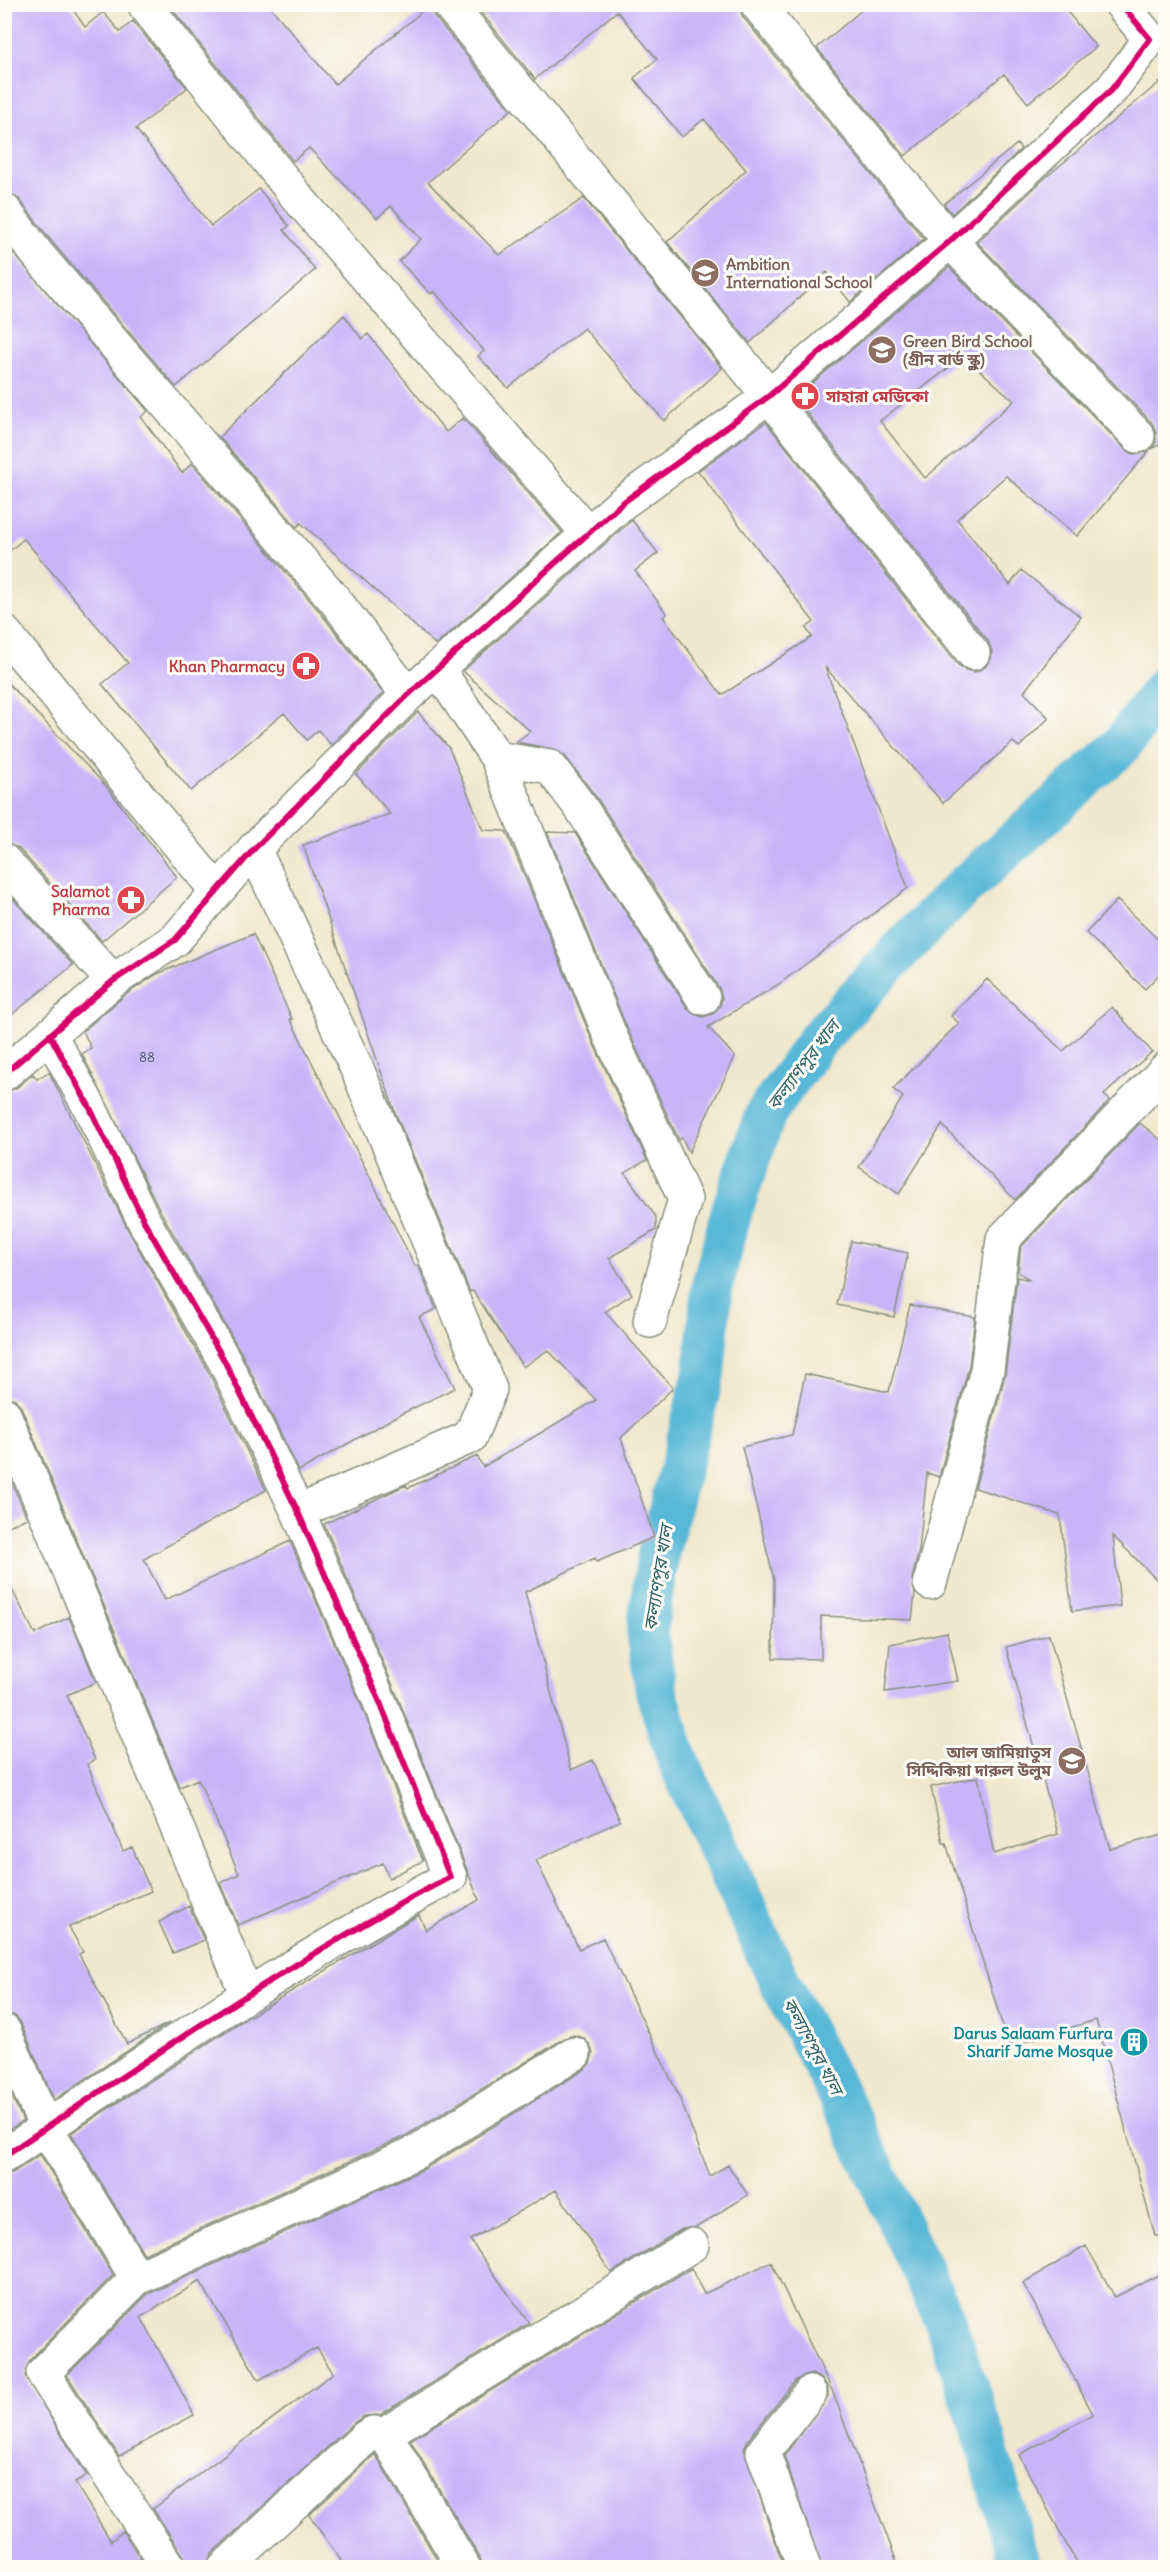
<svg xmlns="http://www.w3.org/2000/svg" width="1170" height="2572" viewBox="0 0 1170 2572" font-family="Delius,'Noto Sans Bengali',sans-serif">
<rect width="100%" height="100%" fill="#fdfcf7"/>
<filter id="ink" filterUnits="userSpaceOnUse"><feTurbulence type="fractalNoise" baseFrequency=".0167" numOctaves="2"/><feDisplacementMap in="SourceGraphic" scale="12" xChannelSelector="R" yChannelSelector="G"/><feConvolveMatrix kernelMatrix="1 2 1 2 8 2 1 2 1" color-interpolation-filters="sRGB"/></filter>
<filter id="wash" filterUnits="userSpaceOnUse"><feTurbulence type="fractalNoise" baseFrequency=".008" numOctaves="4" result="noise"/><feDisplacementMap in="SourceGraphic" scale="24" xChannelSelector="R" yChannelSelector="G"/><feGaussianBlur stdDeviation="1.35" result="paint"/><feColorMatrix in="noise" values="0 0 0 0 0 0 0 0 0 0 0 0 0 0 0 0 0 1.4 0 .05"/><feComposite in="paint" operator="in"/></filter>
<g filter="url(#wash)">
<rect width="100%" height="100%" fill="#f0e8ce"/>
<g fill="none" stroke-linecap="round" stroke-linejoin="round">
<path stroke="#59b8d7" stroke-width="42" d="M 1020,2568 L 986,2442 L 944,2319 L 846,2109 L 781,1985 L 677,1758 L 656,1691 L 647,1630 L 658,1555 L 704,1373 L 712,1286 L 732,1210 L 766,1113 L 819,1038 L 897,954 L 958,892 L 1120,747 L 1166,685"/>
</g>
<g id="blocks">
<path fill="#c7b4f9" fill-rule="evenodd" d="M 4,4 L 69,4 L 85,27 L 103,12 L 120,32 L 133,21 L 187,88 L 136,129 L 211,226 L 259,189 L 289,226 L 284,230 L 315,270 L 176,387 L 52,242 L 19,199 L 4,192 Z
M 168,4 L 268,4 L 335,84 L 431,4 L 434,16 L 511,110 L 428,182 L 499,255 L 584,198 L 722,368 L 664,421 L 584,328 L 508,388 L 478,356 L 484,351 L 434,291 L 431,294 L 399,261 L 421,239 L 391,206 L 377,218 L 309,148 L 293,161 Z
M 474,4 L 739,4 L 742,16 L 924,239 L 850,302 L 827,272 L 750,343 L 667,242 L 746,170 L 704,119 L 682,137 L 634,78 L 657,59 L 617,11 L 535,79 Z
M 869,4 L 1061,4 L 1096,47 L 1028,103 L 1004,74 L 905,156 L 817,48 Z
M 1166,77 L 1166,441 L 1151,449 L 1156,442 L 1156,432 L 1152,423 L 977,242 L 1045,178 Z
M 1017,144 L 1021,149 L 952,214 L 944,204 Z
M 4,242 L 148,411 L 141,417 L 182,473 L 192,463 L 319,611 L 383,693 L 331,745 L 318,730 L 307,740 L 284,713 L 191,791 L 102,684 L 128,663 L 24,539 L 4,555 Z
M 949,267 L 1125,449 L 1133,454 L 1149,451 L 1077,536 L 1006,476 L 957,519 L 1010,585 L 1021,570 L 1081,617 L 1024,692 L 1049,718 L 1019,747 L 1013,742 L 943,803 L 825,667 L 908,888 L 779,984 L 708,1027 L 735,1057 L 689,1152 L 682,1138 L 679,1140 L 627,1028 L 547,832 L 575,833 L 688,1009 L 694,1014 L 703,1017 L 713,1014 L 720,1006 L 722,998 L 719,988 L 597,798 L 565,756 L 553,749 L 516,742 L 530,731 L 463,671 L 632,520 L 658,553 L 635,571 L 667,614 L 663,617 L 722,695 L 812,637 L 806,628 L 814,622 L 698,471 L 766,422 L 958,665 L 966,670 L 975,672 L 985,667 L 991,659 L 992,651 L 988,641 L 795,398 ZM 964,356 L 1014,401 L 925,478 L 880,421 Z
M 344,315 L 362,339 L 368,334 L 446,432 L 463,418 L 562,532 L 436,645 L 301,523 L 297,527 L 219,437 Z
M 4,679 L 105,785 L 177,877 L 102,941 L 18,848 L 4,843 Z
M 418,712 L 449,748 L 483,830 L 506,831 L 593,1042 L 647,1160 L 625,1173 L 656,1217 L 656,1230 L 609,1258 L 632,1294 L 605,1312 L 673,1388 L 621,1438 L 654,1537 L 597,1562 L 595,1558 L 525,1592 L 571,1770 L 593,1760 L 620,1821 L 536,1860 L 579,1949 L 603,1938 L 678,2094 L 710,2176 L 728,2165 L 748,2195 L 697,2227 L 682,2229 L 611,2273 L 556,2190 L 470,2240 L 529,2323 L 380,2415 L 364,2416 L 356,2421 L 211,2554 L 206,2568 L 188,2568 L 185,2558 L 153,2509 L 333,2373 L 317,2348 L 259,2380 L 200,2281 L 141,2317 L 194,2415 L 119,2456 L 67,2375 L 148,2294 L 426,2168 L 584,2070 L 590,2063 L 593,2054 L 590,2045 L 583,2038 L 574,2035 L 565,2038 L 407,2135 L 144,2254 L 71,2133 L 234,2026 L 401,1925 L 419,1915 L 426,1930 L 479,1900 L 396,1693 L 324,1524 L 395,1490 L 406,1485 L 408,1488 L 477,1456 L 483,1467 L 596,1400 L 548,1350 L 523,1367 L 473,1291 L 470,1292 L 395,1112 L 303,845 L 390,814 L 356,774 Z
M 4,889 L 73,965 L 4,1021 Z
M 1117,900 L 1166,947 L 1166,967 L 1145,989 L 1086,933 Z
M 253,934 L 292,1019 L 290,1019 L 415,1266 L 418,1265 L 436,1309 L 419,1317 L 455,1388 L 397,1416 L 299,1471 L 241,1352 L 161,1212 L 82,1054 L 91,1048 L 83,1031 L 124,996 L 157,974 Z
M 987,979 L 1063,1051 L 1112,1007 L 1152,1052 L 1104,1095 L 1110,1100 L 1015,1200 L 942,1125 L 899,1194 L 859,1167 L 903,1097 L 893,1089 L 959,1023 L 951,1016 Z
M 49,1072 L 128,1230 L 207,1369 L 266,1490 L 144,1559 L 165,1600 L 290,1541 L 362,1707 L 423,1861 L 389,1878 L 383,1863 L 238,1925 L 220,1883 L 239,1874 L 198,1779 L 180,1787 L 21,1407 L 15,1399 L 4,1396 L 4,1092 L 16,1088 L 33,1074 L 37,1079 Z
M 1140,1123 L 1166,1144 L 1166,1589 L 1113,1536 L 1120,1606 L 1072,1611 L 1060,1515 L 975,1488 L 1005,1375 L 1017,1277 L 1030,1280 L 1018,1272 L 1021,1247 Z
M 851,1241 L 908,1253 L 894,1317 L 837,1305 Z
M 910,1305 L 975,1317 L 969,1366 L 939,1477 L 927,1473 L 919,1550 L 912,1579 L 915,1593 L 912,1620 L 821,1616 L 821,1659 L 773,1658 L 774,1580 L 742,1447 L 792,1435 L 805,1374 L 889,1392 Z
M 4,1464 L 27,1518 L 4,1528 Z
M 4,1574 L 35,1634 L 69,1617 L 96,1682 L 67,1695 L 95,1760 L 87,1764 L 123,1851 L 132,1847 L 151,1891 L 69,1927 L 83,1952 L 79,1954 L 127,2044 L 169,2023 L 54,2100 L 21,2024 L 15,2016 L 4,2013 Z
M 947,1632 L 958,1681 L 885,1692 L 890,1644 Z
M 1049,1635 L 1110,1849 L 1166,1834 L 1166,2235 L 1155,2236 L 1096,2020 L 1009,2046 L 946,1843 L 943,1843 L 931,1787 L 978,1777 L 994,1854 L 1058,1834 L 1006,1647 Z
M 189,1906 L 204,1940 L 173,1953 L 159,1922 Z
M 4,2079 L 23,2121 L 4,2133 Z
M 40,2154 L 113,2275 L 30,2360 L 25,2376 L 87,2476 L 75,2483 L 111,2541 L 123,2531 L 146,2568 L 4,2568 L 4,2175 L 14,2172 Z
M 1086,2246 L 1115,2297 L 1166,2271 L 1166,2568 L 1079,2568 L 1019,2455 L 1093,2414 L 1023,2283 Z
M 771,2262 L 832,2390 L 899,2568 L 822,2568 L 784,2456 L 828,2396 L 828,2387 L 822,2379 L 812,2374 L 803,2376 L 795,2381 L 748,2440 L 744,2449 L 784,2568 L 483,2568 L 480,2558 L 410,2440 L 691,2268 L 704,2294 Z
M 375,2454 L 442,2568 L 346,2568 L 309,2515 Z"/>
</g>
</g>
<g filter="url(#ink)">
<use href="#blocks" fill-opacity="0" stroke="#889281" stroke-width="1.5"/>
<g fill="none" stroke-linecap="round" stroke-linejoin="round">
<g stroke="#889281" stroke-width="36">
<path id="street" d="M 144,4 L 297,197 L 588,533
M 449,4 L 769,396 L 973,653
M 757,4 L 950,241 L 1138,436
M 4,210 L 37,254 L 334,599 L 408,695
M 4,632 L 217,891
M 438,669 L 497,758 L 610,1035 L 685,1199 L 650,1321
M 497,758 L 550,767 L 581,808 L 703,998
M 254,849 L 358,1071 L 490,1389 L 470,1437 L 298,1512
M 4,861 L 113,981
M 4,1074 L 113,981 L 175,940 L 254,849 L 408,695 L 621,504 L 769,396 L 950,241 L 1111,90 L 1150,39 L 1121,4
M 4,1414 L 247,1995
M 930,1583 L 987,1370 L 1003,1239 L 1166,1069
M 4,2031 L 46,2128 L 137,2278
M 4,2156 C 150,2058 295,1958 450,1877 L 379,1700 L 298,1512 L 224,1360 L 144,1221 L 90,1108 L 50,1035
M 385,2434 L 464,2568
M 169,2568 L 43,2373 L 137,2278 L 416,2152 L 574,2054
M 224,2568 L 366,2437 L 373,2433 L 385,2434 L 692,2245
M 804,2568 L 763,2452 L 810,2393"/>
</g>
<use href="#street" stroke="#fff" stroke-width="33"/>
<g stroke="#fdfcf7" stroke-width="10">
<path id="cycleway" d="M 4,1074 L 113,981 L 175,940 L 254,849 L 408,695 L 621,504 L 769,396 L 950,241 L 1111,90 L 1150,39 L 1121,4
M 4,2156 C 150,2058 295,1958 450,1877 L 379,1700 L 298,1512 L 224,1360 L 144,1221 L 90,1108 L 50,1035"/>
</g>
<use href="#cycleway" stroke="#d6006c" stroke-width="6"/>
</g>
</g>
<defs>
<g id="school-disc" transform="scale(1.5)"><circle r="9.5" fill="#8d6e63" stroke="#fdfcf7"/><path d="M0-5L7-2L0 1L-7-2ZM-4 1L0 2.5L4 1V4Q0 6-4 4Z" fill="#fff"/></g>
<g id="pharmacy-disc" transform="scale(1.5)"><circle r="9.5" fill="#e0444e" stroke="#fdfcf7"/><path d="M-2-6h4v4h4v4h-4v4h-4v-4h-4v-4h4Z" fill="#fff"/></g>
<g id="university-disc" transform="scale(1.5)"><circle r="9.5" fill="#8d6e63" stroke="#fdfcf7"/><path d="M0-5L7-2L0 1L-7-2ZM-4 1L0 2.5L4 1V4Q0 6-4 4Z" fill="#fff"/></g>
<g id="building-disc" transform="scale(1.5)"><circle r="9.5" fill="#0f9aa8" stroke="#fdfcf7"/><path d="M-4-6H4V6H1V3H-1V6H-4ZM-2.5-4.3h1.7v1.8h-1.7ZM.8-4.3h1.7v1.8H.8ZM-2.5-1h1.7V.8h-1.7ZM.8-1h1.7V.8H.8Z" fill="#fff"/></g>
</defs>
<g fill-rule="evenodd">
<use href="#school-disc" x="705" y="273"/>
<use href="#school-disc" x="882" y="350"/>
<use href="#pharmacy-disc" x="805" y="396"/>
<use href="#pharmacy-disc" x="306" y="666"/>
<use href="#pharmacy-disc" x="131" y="900"/>
<use href="#university-disc" x="1072" y="1761"/>
<use href="#building-disc" x="1134" y="2042"/>
</g>
<g text-anchor="middle" dominant-baseline="central" stroke-width="6" stroke-linejoin="round" paint-order="stroke">
<g font-size="14" fill="#495b65">
<text x="147" y="1057">88</text>
</g>
<g font-size="16" font-weight="bold" fill="#785e54" stroke="#fdfcf7" text-anchor="start">
<text x="726" y="264">Ambition<tspan x="726" dy="18">International School</tspan></text>
<text x="903" y="341">Green Bird School<tspan x="903" dy="18">(গ্রীন বার্ড স্কুল)</tspan></text>
<text x="1051" y="1752" text-anchor="end">আল জামিয়াতুস<tspan x="1051" dy="18">সিদ্দিকিয়া দারুল উলুম</tspan></text>
</g>
<g font-size="16" font-weight="bold" fill="#be3a42" stroke="#fdfcf7" text-anchor="end">
<text x="826" y="396" text-anchor="start">সাহারা মেডিকো</text>
<text x="285" y="666">Khan Pharmacy</text>
<text x="110" y="891">Salamot<tspan x="110" dy="18">Pharma</tspan></text>
</g>
<g font-size="16" font-weight="bold" fill="#0d838f" stroke="#fdfcf7" text-anchor="end">
<text x="1113" y="2033">Darus Salaam Furfura<tspan x="1113" dy="18">Sharif Jame Mosque</tspan></text>
</g>
<g font-size="18" font-style="italic" fill="#306265" stroke="#fdfcf7">
<text transform="translate(803 1065) rotate(-53)">কল্যাণপুর খাল</text>
<text transform="translate(658 1578) rotate(-81)">কল্যাণপুর খাল</text>
<text transform="translate(813 2046) rotate(62)">কল্যাণপুর খাল</text>
</g>
</g>
<rect width="1170" height="2572" fill="none" stroke="#fdfcf7" stroke-width="24"/>
</svg>
